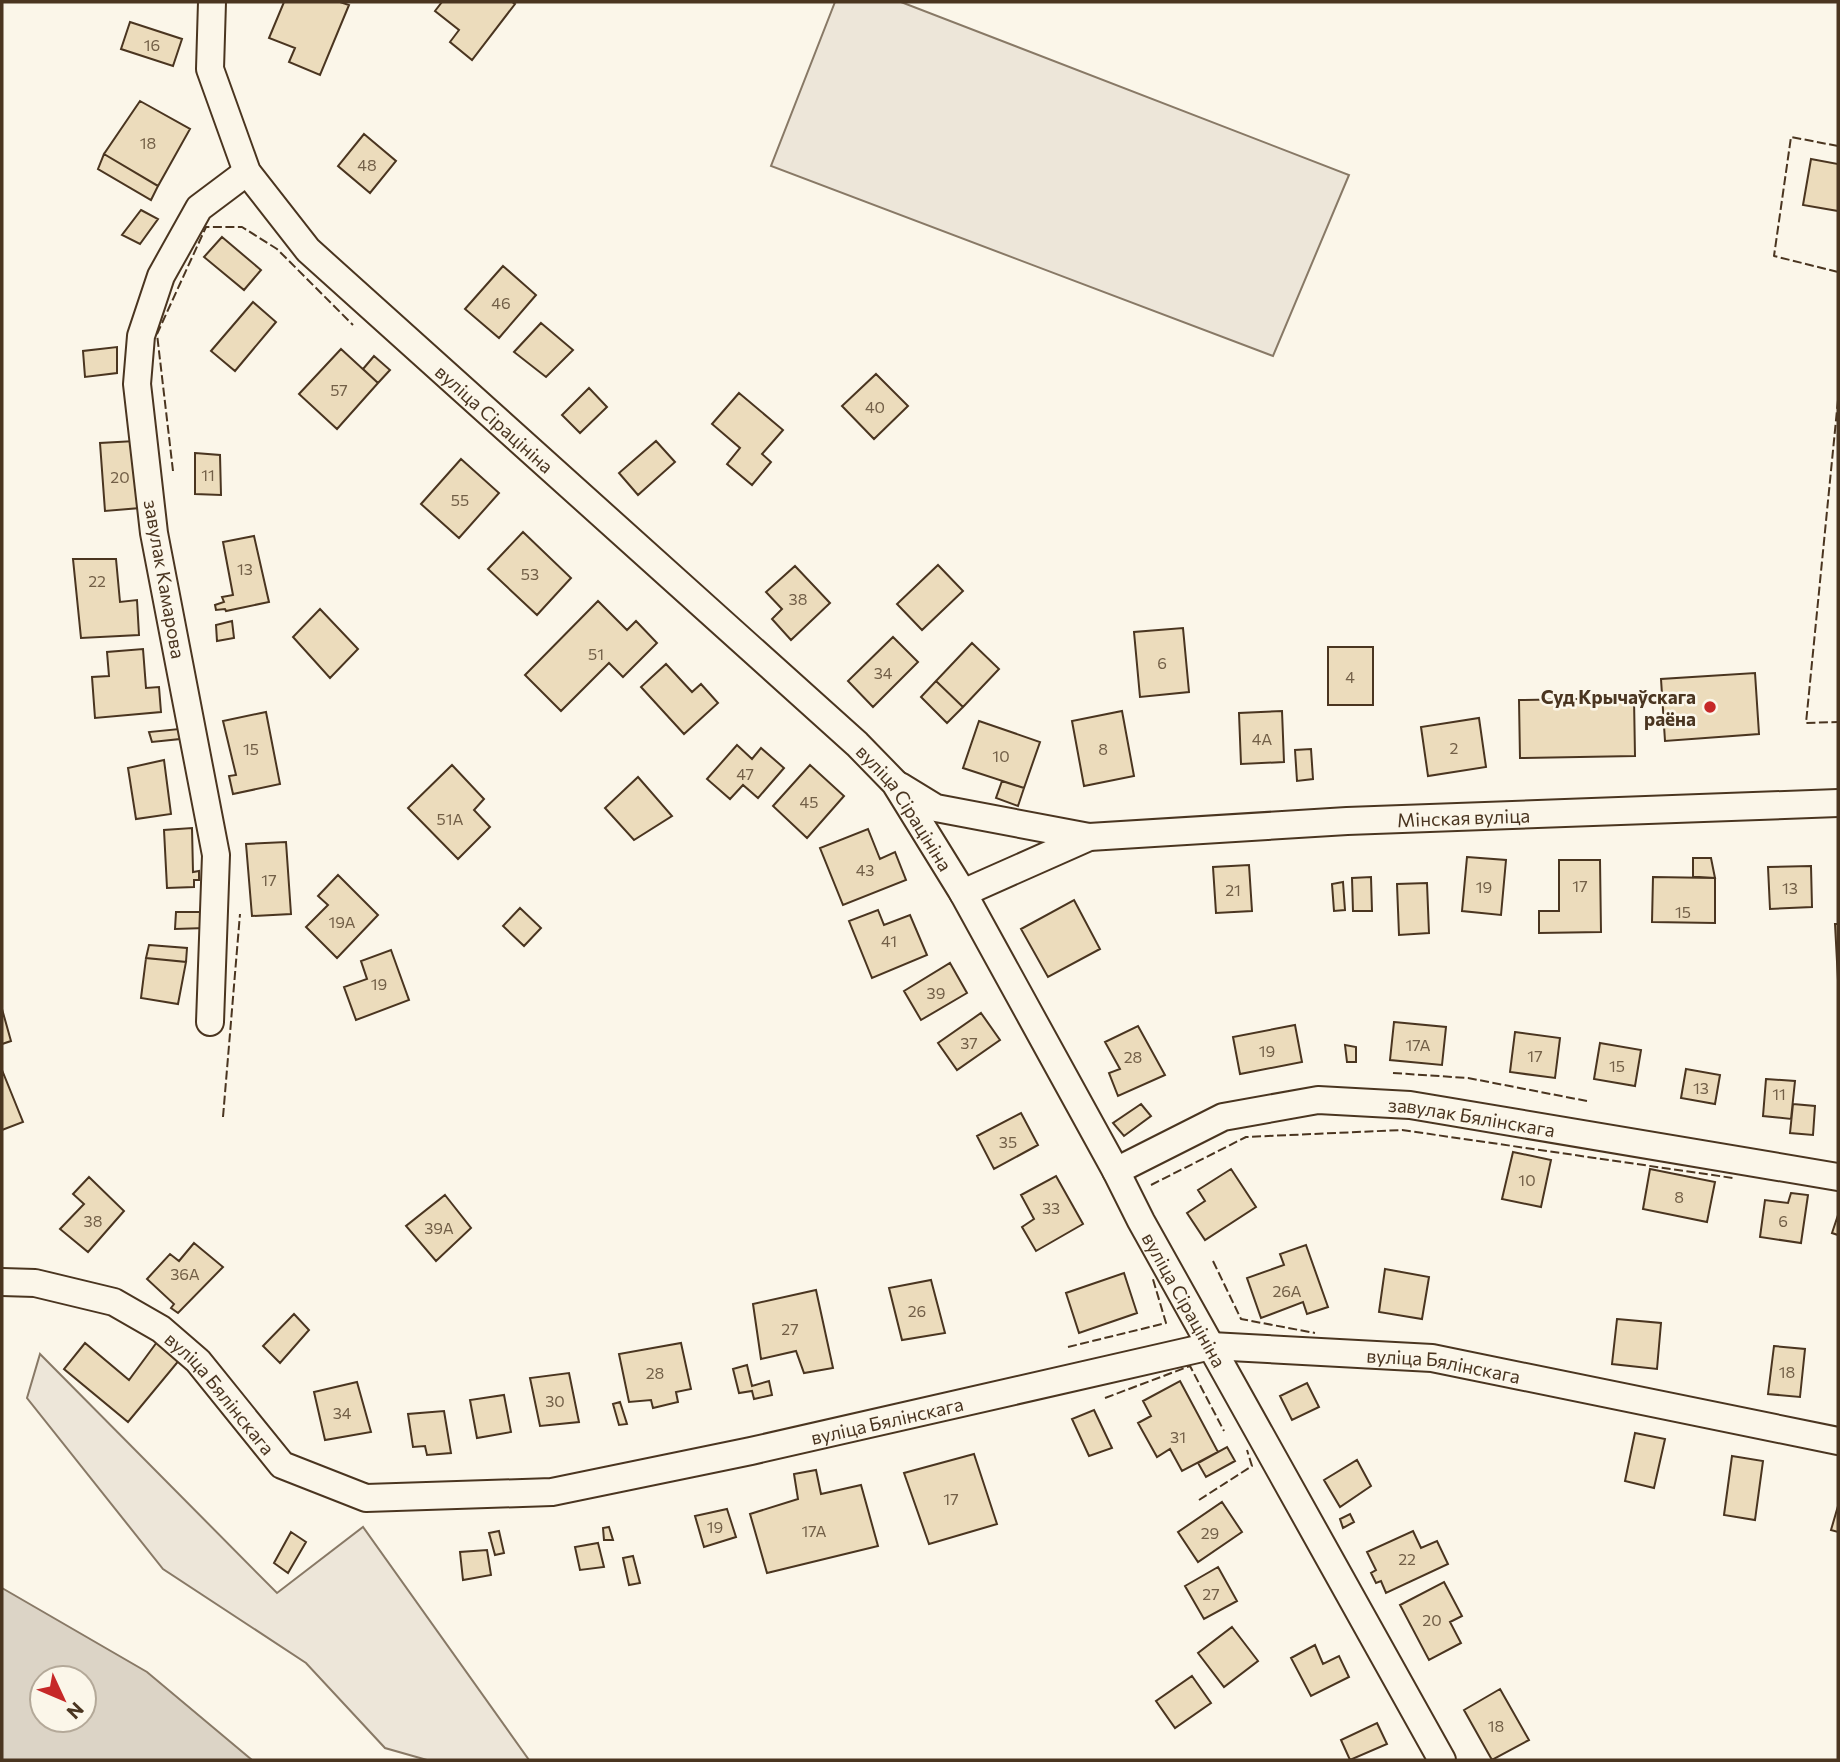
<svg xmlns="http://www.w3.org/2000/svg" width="1840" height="1762" viewBox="0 0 1840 1762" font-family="Commissioner,sans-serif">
<rect width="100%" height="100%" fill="#fbf6e9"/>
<path fill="#ede6d9" stroke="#887966" stroke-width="2" d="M 835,2 L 901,2 L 1349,175 L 1273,356 L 771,166 Z
M 40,1354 L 277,1593 L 363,1527 L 529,1760 L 427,1760 L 385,1748 L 306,1663 L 163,1569 L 27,1398 Z"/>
<path fill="#dcd4c6" stroke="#887966" stroke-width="2" fill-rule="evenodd" d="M 2,1588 L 147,1672 L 252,1760 L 2,1760 ZM 42,1678 L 84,1678 L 84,1720 L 42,1720 Z"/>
<path fill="#ecdcbc" stroke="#4a3520" stroke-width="2" d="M 284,2 L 340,2 L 349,5 L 320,75 L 289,62 L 295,48 L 269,38 Z
M 442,2 L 512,2 L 515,4 L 472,60 L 450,42 L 459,30 L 435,11 Z
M 130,22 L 182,39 L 173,66 L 121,49 Z
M 140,101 L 190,129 L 158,186 L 104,154 Z
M 364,134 L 396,161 L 370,193 L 338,166 Z
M 104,154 L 158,186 L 151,200 L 98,169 Z
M 1811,159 L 1838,164 L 1838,211 L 1803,205 Z
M 141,210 L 158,219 L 140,244 L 122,235 Z
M 222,237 L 261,270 L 244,290 L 204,257 Z
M 503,266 L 536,295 L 499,338 L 465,309 Z
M 253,302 L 276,322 L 235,371 L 211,351 Z
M 541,323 L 573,350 L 546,377 L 514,352 Z
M 117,347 L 117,373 L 85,377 L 83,351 Z
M 341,349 L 378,383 L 337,429 L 299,394 Z
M 374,356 L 390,370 L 378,383 L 363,369 Z
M 876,374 L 908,406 L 874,439 L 842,406 Z
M 589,388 L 607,407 L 580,433 L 562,415 Z
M 739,393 L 783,430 L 762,454 L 771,462 L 752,485 L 727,464 L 740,448 L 712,424 Z
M 135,441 L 140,508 L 105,511 L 100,443 Z
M 656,441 L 675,462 L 638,495 L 619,473 Z
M 195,453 L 220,455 L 221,495 L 195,494 Z
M 461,459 L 499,493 L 459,538 L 421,504 Z
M 523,532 L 571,578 L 537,615 L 488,569 Z
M 254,536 L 269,602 L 226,611 L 225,609 L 216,610 L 215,605 L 224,602 L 222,597 L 233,595 L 223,542 Z
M 73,559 L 116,559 L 120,602 L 137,600 L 139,635 L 81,638 Z
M 938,565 L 963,591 L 922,630 L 897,604 Z
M 795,566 L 830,603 L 791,640 L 772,619 L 782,609 L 766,592 Z
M 598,601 L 627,630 L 636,621 L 657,643 L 623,677 L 609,663 L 561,711 L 525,675 Z
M 320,609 L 358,649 L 330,678 L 293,637 Z
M 232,621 L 234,638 L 217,641 L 216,625 Z
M 1183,628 L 1189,692 L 1140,697 L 1134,632 Z
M 893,637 L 918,662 L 873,707 L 848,681 Z
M 972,643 L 999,669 L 963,707 L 936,681 Z
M 1328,647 L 1373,647 L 1373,705 L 1328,705 Z
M 143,649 L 146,688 L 159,687 L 161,712 L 95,718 L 92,677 L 109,676 L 107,652 Z
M 666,664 L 692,692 L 701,684 L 718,703 L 684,734 L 641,687 Z
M 1755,673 L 1759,734 L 1665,741 L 1661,679 Z
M 936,681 L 963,707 L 947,723 L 921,697 Z
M 1634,698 L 1635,756 L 1520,758 L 1519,700 Z
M 1122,711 L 1134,776 L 1084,786 L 1072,721 Z
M 1282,711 L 1284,762 L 1241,764 L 1239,713 Z
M 266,712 L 280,784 L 233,794 L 229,776 L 236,775 L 223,721 Z
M 1479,718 L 1486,767 L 1428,776 L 1421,727 Z
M 979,721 L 1040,742 L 1024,788 L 963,768 Z
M 179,729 L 180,739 L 152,742 L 149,732 Z
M 737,745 L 752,759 L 761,748 L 784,768 L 758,798 L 743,785 L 730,799 L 707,779 Z
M 1311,749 L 1313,779 L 1297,781 L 1295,750 Z
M 164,760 L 171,814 L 136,819 L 128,768 Z
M 452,765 L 484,799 L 474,810 L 490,827 L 458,859 L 408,808 Z
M 810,765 L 844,796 L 807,838 L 773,806 Z
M 638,777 L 672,816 L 634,840 L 605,808 Z
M 1002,781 L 1024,788 L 1018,806 L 996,798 Z
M 192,828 L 193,872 L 199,871 L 199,880 L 194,880 L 194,887 L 167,888 L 164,830 Z
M 868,829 L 880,859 L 895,852 L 906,880 L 843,905 L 820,848 Z
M 286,842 L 291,914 L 252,916 L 246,844 Z
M 1467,857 L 1506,860 L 1501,915 L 1462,911 Z
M 1693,858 L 1711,858 L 1715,878 L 1693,877 Z
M 1559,860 L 1600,860 L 1601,932 L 1539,933 L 1539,911 L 1559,911 Z
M 1249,865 L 1252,911 L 1216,913 L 1213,867 Z
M 1811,866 L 1812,907 L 1770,909 L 1768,867 Z
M 338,875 L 378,915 L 337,958 L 306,927 L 328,905 L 318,896 Z
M 1371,877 L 1372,911 L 1353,911 L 1352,878 Z
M 1653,877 L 1715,878 L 1715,923 L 1652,922 Z
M 1343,882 L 1345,910 L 1334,911 L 1332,884 Z
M 1427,883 L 1429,933 L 1399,935 L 1397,884 Z
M 1074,900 L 1100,949 L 1048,977 L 1021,929 Z
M 520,908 L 541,928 L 524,946 L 503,926 Z
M 878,910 L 884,925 L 910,915 L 927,955 L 872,978 L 849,921 Z
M 176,912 L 203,912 L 205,928 L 175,929 Z
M 1835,924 L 1838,924 L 1838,980 Z
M 149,945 L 187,948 L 186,962 L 146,958 Z
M 391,950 L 409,1000 L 356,1020 L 344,987 L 367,979 L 361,961 Z
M 146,958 L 186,962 L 178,1004 L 141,998 Z
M 950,963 L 967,993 L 921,1020 L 904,991 Z
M 2,1009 L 11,1041 L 2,1044 Z
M 981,1013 L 1000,1040 L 957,1070 L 938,1043 Z
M 1394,1022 L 1446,1027 L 1442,1065 L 1390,1060 Z
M 1295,1025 L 1302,1062 L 1240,1074 L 1233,1037 Z
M 1138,1026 L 1165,1075 L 1118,1096 L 1109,1073 L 1120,1069 L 1105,1042 Z
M 1515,1032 L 1560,1038 L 1555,1078 L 1510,1072 Z
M 1600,1043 L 1641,1050 L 1635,1086 L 1594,1079 Z
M 1345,1045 L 1356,1047 L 1356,1062 L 1347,1062 Z
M 1686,1069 L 1720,1075 L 1715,1104 L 1681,1098 Z
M 2,1070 L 23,1122 L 2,1130 Z
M 1766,1079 L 1795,1081 L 1791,1119 L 1763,1116 Z
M 1141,1104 L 1151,1116 L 1124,1136 L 1113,1123 Z
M 1793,1104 L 1815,1106 L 1813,1135 L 1790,1133 Z
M 1021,1113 L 1038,1145 L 994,1169 L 977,1136 Z
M 1513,1152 L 1551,1160 L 1541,1207 L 1502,1199 Z
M 1231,1169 L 1256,1207 L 1205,1240 L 1187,1213 L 1205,1201 L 1198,1190 Z
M 1650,1169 L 1715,1182 L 1707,1222 L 1643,1209 Z
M 1056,1176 L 1083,1224 L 1036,1251 L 1022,1227 L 1034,1219 L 1021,1195 Z
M 89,1177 L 124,1211 L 88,1252 L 60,1229 L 84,1204 L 73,1194 Z
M 1791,1193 L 1808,1195 L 1801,1243 L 1760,1237 L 1765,1200 L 1788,1203 Z
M 445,1195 L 471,1228 L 436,1261 L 406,1226 Z
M 1838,1215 L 1838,1235 L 1832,1233 Z
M 194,1243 L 223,1267 L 178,1313 L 171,1308 L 174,1304 L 147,1279 L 170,1254 L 179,1261 Z
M 1306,1245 L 1328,1307 L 1307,1314 L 1303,1302 L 1261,1318 L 1247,1278 L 1284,1265 L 1280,1254 Z
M 1385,1269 L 1429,1277 L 1422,1319 L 1379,1312 Z
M 1124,1273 L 1137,1313 L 1079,1333 L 1066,1293 Z
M 931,1280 L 945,1333 L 902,1340 L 889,1288 Z
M 816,1290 L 833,1368 L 804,1373 L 796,1351 L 761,1359 L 753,1304 Z
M 294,1314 L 309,1330 L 280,1363 L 263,1346 Z
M 1617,1319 L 1661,1323 L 1657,1369 L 1612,1364 Z
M 157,1342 L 181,1358 L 128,1422 L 64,1369 L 85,1343 L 129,1380 Z
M 681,1343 L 691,1389 L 676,1392 L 678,1402 L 653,1408 L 651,1400 L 629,1402 L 619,1354 Z
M 1774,1346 L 1805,1349 L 1800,1397 L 1768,1394 Z
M 747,1365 L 752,1386 L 769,1381 L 772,1395 L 754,1399 L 752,1391 L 739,1393 L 733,1369 Z
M 569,1373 L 579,1422 L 540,1426 L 530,1378 Z
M 1180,1381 L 1218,1452 L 1182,1471 L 1170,1449 L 1157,1457 L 1138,1423 L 1151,1416 L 1143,1401 Z
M 357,1382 L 371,1432 L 325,1440 L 314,1392 Z
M 1307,1383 L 1319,1407 L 1292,1420 L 1280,1396 Z
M 504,1395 L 511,1432 L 477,1438 L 470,1400 Z
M 620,1402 L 627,1424 L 619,1425 L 613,1404 Z
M 1094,1410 L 1112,1448 L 1089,1456 L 1072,1419 Z
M 444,1411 L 451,1453 L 427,1455 L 425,1446 L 413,1447 L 408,1414 Z
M 1635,1433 L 1665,1439 L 1654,1488 L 1625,1481 Z
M 1227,1447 L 1235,1461 L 1206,1477 L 1198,1463 Z
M 974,1454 L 997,1524 L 929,1544 L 904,1473 Z
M 1732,1456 L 1763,1461 L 1755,1520 L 1724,1515 Z
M 1357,1460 L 1371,1486 L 1340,1507 L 1324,1480 Z
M 816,1470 L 821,1494 L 861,1485 L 878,1546 L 767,1573 L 750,1514 L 798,1499 L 794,1474 Z
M 1222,1502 L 1242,1532 L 1198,1562 L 1178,1532 Z
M 1838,1506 L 1838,1532 L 1831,1530 Z
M 727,1509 L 736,1537 L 704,1547 L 695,1516 Z
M 1350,1514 L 1354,1522 L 1343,1528 L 1340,1519 Z
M 609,1527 L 613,1540 L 604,1540 L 603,1528 Z
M 499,1531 L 504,1553 L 495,1555 L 489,1533 Z
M 1413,1531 L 1421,1548 L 1437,1541 L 1448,1564 L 1386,1593 L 1381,1581 L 1376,1583 L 1371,1573 L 1376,1570 L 1367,1552 Z
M 291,1532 L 306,1542 L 288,1573 L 274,1563 Z
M 598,1543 L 604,1567 L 580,1570 L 575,1547 Z
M 487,1550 L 491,1575 L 463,1580 L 460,1552 Z
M 633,1556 L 640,1583 L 629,1585 L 623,1558 Z
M 1218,1567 L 1237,1601 L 1204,1619 L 1185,1586 Z
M 1444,1582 L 1462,1616 L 1450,1622 L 1461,1643 L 1429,1660 L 1400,1605 Z
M 1232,1627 L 1258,1661 L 1224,1687 L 1198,1653 Z
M 1315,1645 L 1323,1664 L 1339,1656 L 1349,1677 L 1311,1696 L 1291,1658 Z
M 1192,1676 L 1211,1703 L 1175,1728 L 1156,1701 Z
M 1500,1689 L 1529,1740 L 1492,1760 L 1464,1710 Z
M 1377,1723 L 1387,1744 L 1350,1760 L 1341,1740 Z"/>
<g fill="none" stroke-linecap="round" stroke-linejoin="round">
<g stroke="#4a3520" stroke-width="30">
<g id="minor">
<path id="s1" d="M 212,2 L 210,69 L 247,172 L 308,250 L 857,744 L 895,783 L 963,893 L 1116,1171 L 1141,1221 L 1442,1760"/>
<path d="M 900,786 L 936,808 L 1089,837"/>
<path id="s2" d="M 963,893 L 1089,837 L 1347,821 L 1838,803"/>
<path d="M 210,1022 L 216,855 L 154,533 L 137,384 L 141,336 L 161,276 L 199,208 L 247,172"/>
<path id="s3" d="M 1116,1171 L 1223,1117 L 1318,1100 L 1410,1105 L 1838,1177"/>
<path id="s4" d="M 2,1282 L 35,1283 L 114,1302 L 161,1329 L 198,1361 L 282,1465 L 366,1498 L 552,1492 L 751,1451 L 1211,1346 L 1432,1358 L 1838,1441"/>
</g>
</g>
<use href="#minor" stroke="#fbf6e9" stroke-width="26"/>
<path stroke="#4a3520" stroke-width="2" stroke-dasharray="9 3.5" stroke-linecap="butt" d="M 1838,146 L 1791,137 L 1774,256 L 1838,272
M 1838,400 L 1806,723 L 1838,722
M 173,471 L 157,334 L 206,227 L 242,227 L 277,249 L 353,325
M 1393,1073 L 1468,1078 L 1587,1101
M 223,1117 L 240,914
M 1151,1185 L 1246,1137 L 1402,1130 L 1733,1178
M 1213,1261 L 1241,1319 L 1315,1333
M 1068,1347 L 1166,1323 L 1152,1276
M 1105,1398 L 1190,1366 L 1224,1431
M 1199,1500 L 1252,1466 L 1247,1450"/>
</g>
<circle fill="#c62828" stroke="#fbf6e9" stroke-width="2.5" cx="1710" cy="707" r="7"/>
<g text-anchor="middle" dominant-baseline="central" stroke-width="5" stroke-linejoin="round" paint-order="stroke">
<g font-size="16" fill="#725f47">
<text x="152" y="44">16</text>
<text x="148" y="142">18</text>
<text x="367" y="164">48</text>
<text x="501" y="302">46</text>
<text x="339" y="389">57</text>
<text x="875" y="406">40</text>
<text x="208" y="474">11</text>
<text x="120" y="476">20</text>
<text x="460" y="499">55</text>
<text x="245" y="568">13</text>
<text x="530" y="573">53</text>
<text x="97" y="580">22</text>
<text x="798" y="598">38</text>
<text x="596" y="653">51</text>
<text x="1162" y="662">6</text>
<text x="883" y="672">34</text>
<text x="1350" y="676">4</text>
<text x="1262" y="738">4А</text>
<text x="1454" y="747">2</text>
<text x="251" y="748">15</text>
<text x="1103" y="748">8</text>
<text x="1001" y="755">10</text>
<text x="745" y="773">47</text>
<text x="809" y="801">45</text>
<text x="450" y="818">51А</text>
<text x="865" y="869">43</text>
<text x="269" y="879">17</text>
<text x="1580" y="885">17</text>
<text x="1484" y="886">19</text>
<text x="1790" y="887">13</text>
<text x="1233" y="889">21</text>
<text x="1683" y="911">15</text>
<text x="342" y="921">19А</text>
<text x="889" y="940">41</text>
<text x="379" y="983">19</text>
<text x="936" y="992">39</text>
<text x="969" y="1042">37</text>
<text x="1418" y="1044">17А</text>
<text x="1267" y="1050">19</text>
<text x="1535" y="1055">17</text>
<text x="1133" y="1056">28</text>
<text x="1617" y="1065">15</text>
<text x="1701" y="1087">13</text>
<text x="1779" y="1093">11</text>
<text x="1008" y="1141">35</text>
<text x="1527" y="1179">10</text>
<text x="1679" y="1196">8</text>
<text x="1051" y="1207">33</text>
<text x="93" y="1220">38</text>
<text x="1783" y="1220">6</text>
<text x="439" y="1227">39А</text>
<text x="185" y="1273">36А</text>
<text x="1287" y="1290">26А</text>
<text x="917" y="1310">26</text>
<text x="790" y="1328">27</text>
<text x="1787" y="1371">18</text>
<text x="655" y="1372">28</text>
<text x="555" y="1400">30</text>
<text x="342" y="1412">34</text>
<text x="1178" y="1436">31</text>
<text x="951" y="1498">17</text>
<text x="715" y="1526">19</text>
<text x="814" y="1530">17А</text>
<text x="1210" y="1532">29</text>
<text x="1407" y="1558">22</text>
<text x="1211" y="1593">27</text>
<text x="1432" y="1619">20</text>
<text x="1496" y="1725">18</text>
</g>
<g font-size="19" fill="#4a3520" stroke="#fbf6e9">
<text stroke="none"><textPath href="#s1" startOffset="527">вуліца Сірацініна</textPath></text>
<text transform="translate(165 579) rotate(80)">завулак Камарова</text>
<text stroke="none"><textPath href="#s1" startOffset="1094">вуліца Сірацініна</textPath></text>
<text stroke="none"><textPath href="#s2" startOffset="513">Мінская вуліца</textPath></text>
<text stroke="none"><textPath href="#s3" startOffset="371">завулак Бялінскага</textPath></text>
<text stroke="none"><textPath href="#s1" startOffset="1661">вуліца Сірацініна</textPath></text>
<text stroke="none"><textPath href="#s4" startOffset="1536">вуліца Бялінскага</textPath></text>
<text stroke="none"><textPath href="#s4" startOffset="256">вуліца Бялінскага</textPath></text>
<text stroke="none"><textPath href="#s4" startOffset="970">вуліца Бялінскага</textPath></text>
</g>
<g font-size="19" font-weight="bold" fill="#4a3520" stroke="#fbf6e9" text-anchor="end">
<text x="1696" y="696">Суд Крычаўскага<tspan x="1696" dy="22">раёна</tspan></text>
</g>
</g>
<rect width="1840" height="1762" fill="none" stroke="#4a3520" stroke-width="7"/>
<g transform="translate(63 1699) rotate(134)"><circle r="33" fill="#fbf6e9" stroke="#b4a999" stroke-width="2"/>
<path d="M0-5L12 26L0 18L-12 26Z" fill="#c62828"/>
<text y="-10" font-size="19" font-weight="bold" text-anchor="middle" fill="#4a3520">N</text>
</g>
</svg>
